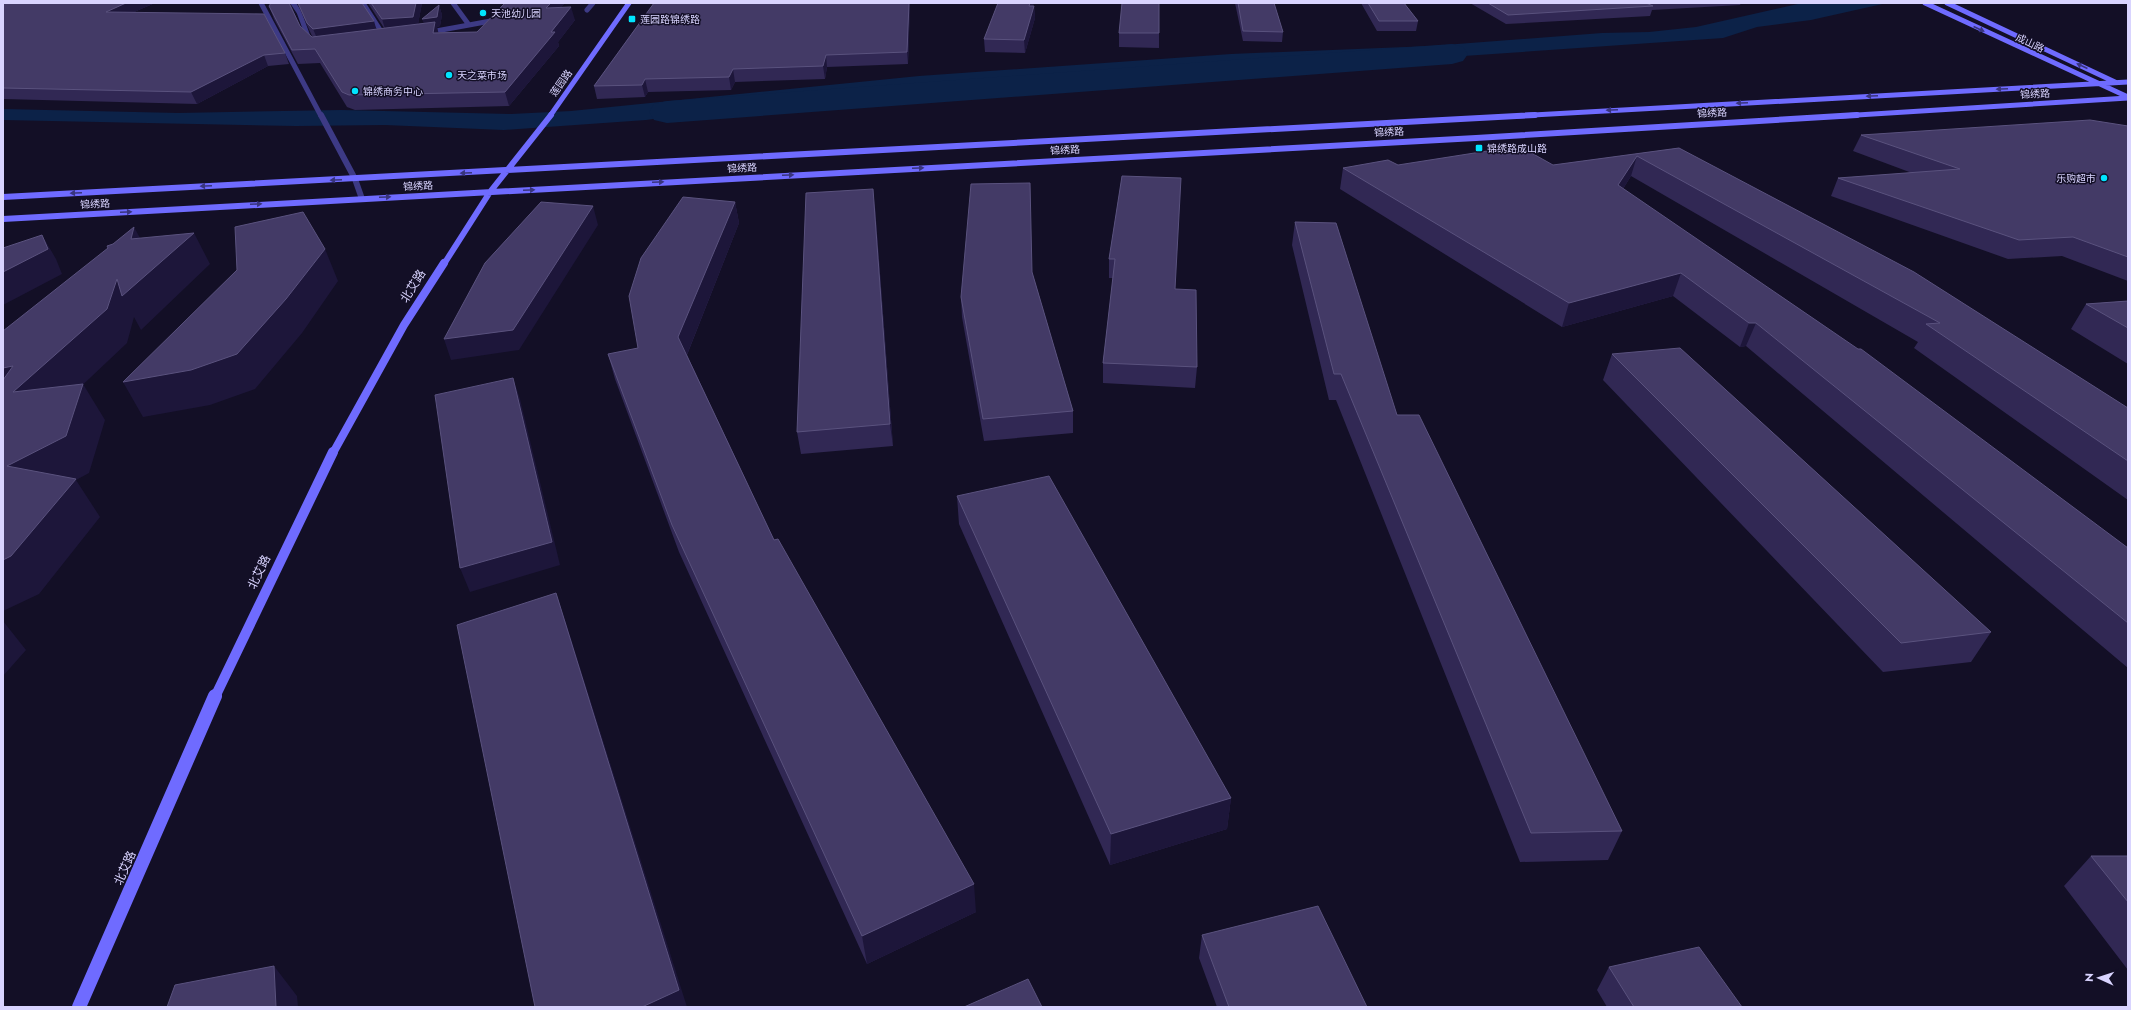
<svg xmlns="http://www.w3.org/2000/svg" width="2131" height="1010" viewBox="0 0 2131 1010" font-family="Jost,'Noto Sans SC',sans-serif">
<rect width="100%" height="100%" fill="#130f26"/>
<path fill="#0c2248" d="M 1802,3 L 1887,3 L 1811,20 L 1757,27 L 1723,38 L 1405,60 L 1370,60 L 1002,87 L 940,85 L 859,97 L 756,105 L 646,120 L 504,130 L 385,125 L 296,126 L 3,120 L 3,109 L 178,113 L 341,110 L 511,114 L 571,111 L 919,76 L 1231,54 L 1431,46 L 1602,33 L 1649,32 L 1696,27 Z"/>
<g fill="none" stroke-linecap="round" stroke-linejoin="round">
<path fill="#0c2248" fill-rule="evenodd" d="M 1452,44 L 1463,47 L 1468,54 L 1463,61 L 1452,64 L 667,123 L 654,120 L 649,112 L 654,104 L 667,101 Z"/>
<path stroke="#3d3a85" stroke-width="5" d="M 293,3 L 299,12 L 310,42 L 313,44
M 363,3 L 384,36 L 389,35
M 453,3 L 469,25 L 496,20 L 519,3
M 587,10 L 593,3
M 425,33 L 469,25"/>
<path stroke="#3d3a85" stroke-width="5" d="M 261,3 L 321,116"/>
<path stroke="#3d3a85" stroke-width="6" d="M 321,115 L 355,179 L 362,199"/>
<path stroke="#6f6bff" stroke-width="5" d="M 1925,3 L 2128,97
M 1947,3 L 2115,82
M 550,116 L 629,3
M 1517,116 L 2128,82
M 1841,116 L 2128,98"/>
<path stroke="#6f6bff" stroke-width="6" d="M 3,197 L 1535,115
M 3,219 L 1476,138 L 1857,115
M 444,264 L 490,192 L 551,115"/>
<path stroke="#6f6bff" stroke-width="8" d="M 333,453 L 404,325 L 444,263"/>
<path stroke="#6f6bff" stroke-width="10" d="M 215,697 L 333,452"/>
<path stroke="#6f6bff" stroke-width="14" d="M 79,1007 L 215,696"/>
</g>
<path fill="#312854" d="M 3,3 L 155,3 L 134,12 L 285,53 L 289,64 L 268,66 L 197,104 L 3,99 Z
M 271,3 L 290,3 L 300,26 L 312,37 L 314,37 L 312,36 L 297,3 L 362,3 L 376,29 L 384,28 L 368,3 L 422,3 L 418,24 L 424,23 L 439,5 L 442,15 L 440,26 L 437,27 L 438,32 L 477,32 L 505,3 L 565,3 L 561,7 L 575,20 L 558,42 L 559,46 L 509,106 L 355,110 L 347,107 L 320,63 L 298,64 L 274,19 L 269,6 Z
M 654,3 L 910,3 L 908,64 L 827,67 L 825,79 L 735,82 L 731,90 L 648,92 L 645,97 L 597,99 L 594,86 Z
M 1235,3 L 1274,3 L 1283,32 L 1282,42 L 1243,41 Z
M 1361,3 L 1404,3 L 1418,21 L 1416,31 L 1377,31 Z
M 1470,3 L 1741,3 L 1740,5 L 1652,10 L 1650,16 L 1506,24 Z
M 1033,6 L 1034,6 L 1035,18 L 1025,53 L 985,52 L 984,39 Z
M 1119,33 L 1159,33 L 1159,48 L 1119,47 Z
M 2128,126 L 2128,281 L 2062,256 L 2008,259 L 1831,196 L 1838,178 L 1912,173 L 1853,151 L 1861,135 Z
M 1679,148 L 2128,408 L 2128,500 L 1914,348 L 1918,342 L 1631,176 L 1623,189 L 2128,548 L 2128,668 L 1746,346 L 1740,347 L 1673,296 L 1562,327 L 1340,189 L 1343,168 L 1398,165 L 1553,165 Z
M 1122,176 L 1175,289 L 1197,367 L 1195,388 L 1103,383 L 1103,363 L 1113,278 L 1109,278 L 1109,259 Z
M 735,202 L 739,223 L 687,355 L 774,540 L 976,912 L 867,964 L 679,552 L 615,379 L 608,354 L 638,348 Z
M 875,207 L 893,446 L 801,454 L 797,432 Z
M 1295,222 L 1397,415 L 1622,831 L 1608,860 L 1520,862 L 1336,400 L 1329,400 L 1292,245 Z
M 1032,272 L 1073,411 L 1073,433 L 984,441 L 962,317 L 961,297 Z
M 2128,301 L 2128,364 L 2071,329 L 2086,304 Z
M 1612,354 L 1991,632 L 1971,662 L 1883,672 L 1603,380 Z
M 957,496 L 1231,798 L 1227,829 L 1110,865 L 959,524 Z
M 2091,856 L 2128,856 L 2128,970 L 2064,886 Z
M 1202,935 L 1367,1007 L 1217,1007 L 1199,958 Z
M 1609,967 L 1742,1007 L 1607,1007 L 1597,990 Z"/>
<path fill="#1d163a" d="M 126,3 L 155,3 L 111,22 L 106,12 Z
M 416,3 L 422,3 L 417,30 L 386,32 L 382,19 Z
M 551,3 L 565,3 L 550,21 L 546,8 Z
M 909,3 L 910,3 L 908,64 L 907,52 Z
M 1030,3 L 1034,3 L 1029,18 L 1029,6 Z
M 439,5 L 442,15 L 440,26 L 437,27 L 439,35 L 426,29 L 422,19 Z
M 1034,6 L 1035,18 L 1025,53 L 1024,40 Z
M 571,7 L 575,20 L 558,42 L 559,46 L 509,106 L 505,92 Z
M 374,21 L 378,35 L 319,43 L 313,29 Z
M 264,55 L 268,66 L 197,104 L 191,92 Z
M 826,55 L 827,67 L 825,79 L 823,66 Z
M 733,69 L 735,82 L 731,90 L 729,77 Z
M 645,79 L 648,92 L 645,97 L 642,85 Z
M 1637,156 L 1631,176 L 1612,206 L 1618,185 Z
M 873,189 L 875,207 L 893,446 L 890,424 Z
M 735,202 L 739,223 L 684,362 L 678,337 Z
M 593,206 L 598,225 L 519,350 L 451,360 L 444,339 Z
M 134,227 L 151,258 L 131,239 Z
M 194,233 L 210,264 L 141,330 L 134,317 L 127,343 L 37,428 L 3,408 L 3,368 L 117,279 Z
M 42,235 L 56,259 L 62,274 L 3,305 L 3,272 Z
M 325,249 L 338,281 L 302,333 L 255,389 L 210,405 L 143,417 L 123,382 Z
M 1681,273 L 1673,296 L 1562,327 L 1569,303 Z
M 1749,323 L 1756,323 L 1746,346 L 1740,347 Z
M 513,378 L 520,399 L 560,565 L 470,592 L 460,568 Z
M 83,384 L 105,420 L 89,473 L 76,480 L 100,517 L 39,594 L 3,611 L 3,560 L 7,466 Z
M 556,593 L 566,623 L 687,1007 L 642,1007 Z
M 3,621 L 26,650 L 3,676 Z
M 1231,798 L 1227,829 L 1110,865 L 1111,834 Z
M 974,884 L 976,912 L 867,964 L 862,936 Z
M 274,966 L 297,996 L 298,1007 L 276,1007 Z"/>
<path fill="#433a66" stroke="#5a527e" d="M 3,3 L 126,3 L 106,12 L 264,14 L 285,53 L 264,55 L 191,92 L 3,88 Z
M 271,3 L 289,3 L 300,26 L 312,37 L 435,22 L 433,33 L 477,32 L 505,3 L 551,3 L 546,8 L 571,7 L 551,32 L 555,32 L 505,92 L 349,95 L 342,92 L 315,49 L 292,50 L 269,6 Z
M 298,3 L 362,3 L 374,21 L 313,29 L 307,23 Z
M 371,3 L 416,3 L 413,17 L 382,19 Z
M 654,3 L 909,3 L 907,52 L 826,55 L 823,66 L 733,69 L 729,77 L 645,79 L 642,85 L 594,86 Z
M 998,3 L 1030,3 L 1029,6 L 1034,6 L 1024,40 L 984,39 Z
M 1122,3 L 1159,3 L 1159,33 L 1119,33 Z
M 1238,3 L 1274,3 L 1283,32 L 1243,31 Z
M 1368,3 L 1404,3 L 1418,21 L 1379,21 Z
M 1488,3 L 1646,3 L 1653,6 L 1508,15 Z
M 439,5 L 437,17 L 422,19 Z
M 2090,120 L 2128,126 L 2128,257 L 2073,237 L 2019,240 L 1838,178 L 1960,169 L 1861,135 Z
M 1519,146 L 1553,165 L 1679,148 L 1914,272 L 2128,408 L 2128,461 L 1926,324 L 1940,323 L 1637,156 L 1618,185 L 1858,349 L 1861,349 L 2128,548 L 2128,623 L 1756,323 L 1749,323 L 1681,273 L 1569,303 L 1343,168 L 1388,160 L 1398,165 Z
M 1122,176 L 1181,178 L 1175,289 L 1196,290 L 1197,367 L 1103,363 L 1115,259 L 1109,259 Z
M 1030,183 L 1032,272 L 1073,411 L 983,419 L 961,297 L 971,184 Z
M 873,189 L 890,424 L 797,432 L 806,193 Z
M 683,197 L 735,202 L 678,337 L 774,540 L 778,539 L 974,884 L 862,936 L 672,525 L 608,354 L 638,348 L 629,296 L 641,258 Z
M 541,202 L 593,206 L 513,330 L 444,339 L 485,263 Z
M 303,212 L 325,249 L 286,299 L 237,354 L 191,370 L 123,382 L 237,270 L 235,227 Z
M 1295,222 L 1336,223 L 1397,415 L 1419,415 L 1622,831 L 1531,833 L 1341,374 L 1334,374 Z
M 134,227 L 131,239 L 194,233 L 122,296 L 117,279 L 107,309 L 13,392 L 83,384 L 66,436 L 7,466 L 76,479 L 11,556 L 3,560 L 3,380 L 13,366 L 3,368 L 3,331 L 108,248 L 107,246 L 113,244 Z
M 42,235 L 48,249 L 3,272 L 3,248 Z
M 2128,301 L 2128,328 L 2086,304 Z
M 1680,348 L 1991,632 L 1901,643 L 1612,354 Z
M 513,378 L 552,542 L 460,568 L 435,395 Z
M 1049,476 L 1231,798 L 1111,834 L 957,496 Z
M 556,593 L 679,990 L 642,1007 L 535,1007 L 457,625 Z
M 2091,856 L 2128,856 L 2128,902 Z
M 1318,906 L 1367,1007 L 1229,1007 L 1202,935 Z
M 1699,947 L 1742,1007 L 1634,1007 L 1609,967 Z
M 274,966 L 276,1007 L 167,1007 L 175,985 Z
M 1028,979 L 1042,1007 L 964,1007 Z"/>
<defs><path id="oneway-solid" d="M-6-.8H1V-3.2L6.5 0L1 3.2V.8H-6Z"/></defs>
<g fill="#38347d">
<use href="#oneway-solid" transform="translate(1979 29) rotate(25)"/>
<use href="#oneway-solid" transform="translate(2082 66) rotate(-155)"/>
<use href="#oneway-solid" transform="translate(2002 89) rotate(177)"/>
<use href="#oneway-solid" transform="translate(1872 96) rotate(177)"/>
<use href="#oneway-solid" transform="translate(1742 103) rotate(177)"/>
<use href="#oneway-solid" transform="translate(1612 110) rotate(177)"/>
<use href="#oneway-solid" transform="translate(918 168) rotate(-3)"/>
<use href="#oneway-solid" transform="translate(466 173) rotate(177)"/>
<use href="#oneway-solid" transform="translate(788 175) rotate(-3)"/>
<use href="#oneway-solid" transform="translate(336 180) rotate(177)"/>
<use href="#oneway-solid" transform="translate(658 182) rotate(-3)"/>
<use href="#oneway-solid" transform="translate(206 186) rotate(177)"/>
<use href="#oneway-solid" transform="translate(529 190) rotate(-3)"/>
<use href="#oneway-solid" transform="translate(76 193) rotate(177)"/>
<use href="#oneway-solid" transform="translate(385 197) rotate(-3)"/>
<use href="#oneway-solid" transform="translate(256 204) rotate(-3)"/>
<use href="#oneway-solid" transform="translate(126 212) rotate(-3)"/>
</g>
<g fill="#00e5ff" stroke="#130f26" stroke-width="1.5">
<circle cx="483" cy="13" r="4"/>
<rect x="628" y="15" width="8" height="8" rx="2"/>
<circle cx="449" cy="75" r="4"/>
<circle cx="355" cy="91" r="4"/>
<rect x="1475" y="144" width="8" height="8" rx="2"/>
<circle cx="2104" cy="178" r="4"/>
</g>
<g text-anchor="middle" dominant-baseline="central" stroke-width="3" stroke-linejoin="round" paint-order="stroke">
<g font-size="10" fill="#d9d4ff" stroke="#130f26" text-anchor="start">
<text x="491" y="13">天池幼儿园</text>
<text x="640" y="19">莲园路锦绣路</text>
<text x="457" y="75">天之菜市场</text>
<text x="363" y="91">锦绣商务中心</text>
<text x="1487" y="148">锦绣路成山路</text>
<text x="2096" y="178" text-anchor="end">乐购超市</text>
</g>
<g font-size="10" fill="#d9d4ff" stroke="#130f26">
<text transform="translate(2030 43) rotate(25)">成山路</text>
<text transform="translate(561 83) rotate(-55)">莲园路</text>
<text transform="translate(2035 94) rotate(-3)">锦绣路</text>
<text transform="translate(1712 113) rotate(-3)">锦绣路</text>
<text transform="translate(1389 132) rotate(-3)">锦绣路</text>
<text transform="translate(1065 150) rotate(-3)">锦绣路</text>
<text transform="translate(742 168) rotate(-3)">锦绣路</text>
<text transform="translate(418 186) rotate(-3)">锦绣路</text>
<text transform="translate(95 204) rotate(-3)">锦绣路</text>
</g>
<g font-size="12" fill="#d9d4ff" stroke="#130f26">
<text transform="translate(413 286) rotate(-58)">北艾路</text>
<text transform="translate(259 572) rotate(-64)">北艾路</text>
<text transform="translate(125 868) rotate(-66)">北艾路</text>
</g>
</g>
<rect width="2131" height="1010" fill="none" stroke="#d9d4ff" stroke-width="8"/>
<g transform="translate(2099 978) rotate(273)" stroke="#130f26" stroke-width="3" paint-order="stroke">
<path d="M0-3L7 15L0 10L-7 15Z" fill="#d9d4ff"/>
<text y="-6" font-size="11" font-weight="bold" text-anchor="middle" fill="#d9d4ff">N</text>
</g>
</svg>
